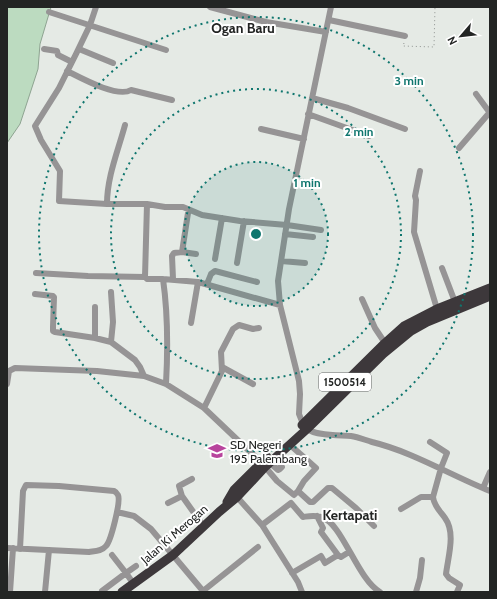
<svg xmlns="http://www.w3.org/2000/svg" width="497" height="599" viewBox="0 0 497 599" font-family="Cabin,sans-serif">
<rect width="100%" height="100%" fill="#e5eae5"/>
<path fill="#bcdbc0" stroke="#8ea491" d="M 7,7 L 51,7 L 40,44 L 38,69 L 20,124 L 7,143 Z"/>
<g fill="none" stroke-linecap="round" stroke-linejoin="round">
<path stroke="#8f9390" stroke-width="1" stroke-dasharray="1 3" stroke-linecap="butt" d="M 404,43 L 403,46 L 434,47 L 435,7"/>
<path stroke="#969495" stroke-width="6" d="M 96,7 L 90,25 L 76,54 L 59,88 L 35,126 L 41,140 L 60,171 L 59,201 L 107,204
M 210,7 L 266,22 L 326,32
M 49,12 L 166,50
M 329,20 L 405,36
M 44,49 L 57,51 L 58,55 L 72,62
M 79,49 L 113,63
M 67,71 C 81,78 117,98 131,90 L 172,100
M 476,94 L 490,113
M 312,98 L 348,108 L 405,129
M 308,114 L 369,136
M 125,125 C 118,151 107,177 107,204 L 147,204 L 165,207 L 183,207 L 202,215 L 240,221 L 287,225 L 321,230
M 261,129 L 304,139
M 459,148 L 490,112
M 420,171 L 415,196 L 416,200 L 414,232 L 437,309
M 285,234 L 313,237
M 182,252 L 196,254
M 215,259 L 222,218
M 281,261 L 305,263
M 237,263 L 244,221
M 442,268 L 455,302
M 36,273 L 88,276 L 145,277 L 147,279 L 163,279 L 198,282 L 280,305
M 145,277 L 147,204
M 163,279 C 168,314 168,348 166,384
M 173,279 L 172,256 L 174,253 L 182,252 L 188,213
M 207,284 L 211,274 L 215,271 L 257,282
M 35,294 L 53,296 L 54,297 L 53,327 L 53,331 L 55,332 L 95,338 L 111,342 L 135,360 L 140,367 L 144,376
M 362,299 L 375,328 L 385,343
M 191,323 L 198,282
M 95,338 L 95,307
M 111,342 L 113,322 L 111,292
M 222,367 L 253,384
M 7,384 L 9,371 L 15,368 L 97,371 L 144,376 L 166,384 L 204,408 L 261,462 L 277,481 L 294,495 L 298,491 L 310,502 L 313,502 L 328,488 L 332,488 L 356,508 L 374,526
M 204,408 L 222,371 L 221,352 L 233,329 L 239,325 L 253,329 L 259,328
M 303,424 L 299,414 L 300,394 L 299,381 L 280,305 L 278,281 L 289,209 L 331,7
M 307,429 C 317,436 339,435 351,436 C 358,437 365,440 372,442 C 413,452 450,475 490,491
M 430,442 L 447,453 L 441,468 L 433,497 C 434,506 440,511 445,518 C 456,533 448,557 446,574 L 449,578 L 460,585 L 457,592
M 289,444 L 316,468 L 304,481 L 298,491
M 270,463 L 278,470 L 280,469 L 282,467 L 276,457
M 192,479 L 179,486 L 182,496 L 204,527
M 483,488 L 490,472
M 237,497 L 262,525 L 291,503 L 303,517 C 310,516 314,515 321,517 C 342,522 357,579 380,592
M 168,503 L 182,496
M 401,509 L 421,497 L 433,497
M 117,512 L 134,516 L 151,529 L 203,591 L 258,547
M 317,516 L 323,528 L 321,532 L 338,555
M 262,525 L 298,582 L 302,592
M 7,548 L 89,552 C 95,551 102,551 106,546 C 111,541 121,501 118,495 C 117,493 116,492 114,491 L 59,486 L 26,485 L 23,491 L 20,549
M 112,555 L 126,573 L 136,566
M 292,573 L 321,556 L 325,563 L 338,555 L 341,557 L 349,552
M 102,591 L 126,573 L 133,583
M 10,592 L 13,548
M 45,592 L 49,550
M 416,592 L 420,578 L 422,560"/>
<path stroke="#3d383b" stroke-width="9" d="M 302,425 L 385,343 L 404,326 L 437,309 L 490,288
M 227,502 L 234,490 L 267,457
M 122,592 L 173,555 L 219,512 L 237,497 L 265,467 L 307,429 L 383,354 L 411,331 L 427,322 L 490,296"/>
</g>
<circle cx="256" cy="234" r="72" fill="#0f766e" fill-opacity=".12"/>
<g fill="none" stroke="#0f766e" stroke-width="2" stroke-dasharray="2 4">
<circle cx="256" cy="234" r="72"/>
<circle cx="256" cy="234" r="145"/>
<circle cx="256" cy="234" r="217"/>
</g>
<defs>
<g id="school-bare" transform="scale(1.38)"><path d="M0-5L7-2L0 1L-7-2ZM-4 1L0 2.5L4 1V4Q0 6-4 4Z" fill="#b8449d" stroke="#fff" stroke-width="2.5" paint-order="stroke"/></g>
</defs>
<g fill-rule="evenodd">
<use href="#school-bare" x="217" y="451"/>
</g>
<g text-anchor="middle" dominant-baseline="central" stroke-width="4" stroke-linejoin="round" paint-order="stroke">
<rect fill="#fff" stroke="#656666" stroke-width="1" x="319" y="373" width="52" height="18" rx="3"/>
<g font-size="11" font-weight="bold" fill="#232524">
<text x="345" y="382">1500514</text>
</g>
<g font-size="12" fill="#232524" stroke="#fff" text-anchor="start">
<text x="230" y="444">SD Negeri<tspan x="230" dy="14">195 Palembang</tspan></text>
</g>
<g font-size="12" fill="#232524" stroke="#fff">
<text transform="translate(174 534) rotate(-41)">Jalan Ki Merogan</text>
</g>
<g font-size="14" font-weight="bold" fill="#232524" stroke="#fff">
<text x="243" y="28">Ogan Baru</text>
<text x="350" y="515">Kertapati</text>
</g>
</g>
<circle cx="256" cy="234" r="6" fill="#0f766e" stroke="#fff" stroke-width="2"/>
<g font-size="12" text-anchor="middle" font-weight="bold" fill="#0f766e" stroke="#fff" stroke-width="4" stroke-linejoin="round" paint-order="stroke">
<text x="409" y="85">3 min</text>
<text x="359" y="136">2 min</text>
<text x="307" y="187">1 min</text>
</g>
<rect width="497" height="599" fill="none" stroke="#232524" stroke-width="16"/>
<g transform="translate(461 36) rotate(242)" stroke="#ffffff" stroke-width="3" paint-order="stroke">
<path d="M0-3L7 15L0 10L-7 15Z" fill="#232524"/>
<text y="-6" font-size="11" font-weight="bold" text-anchor="middle" fill="#232524">N</text>
</g>
</svg>
